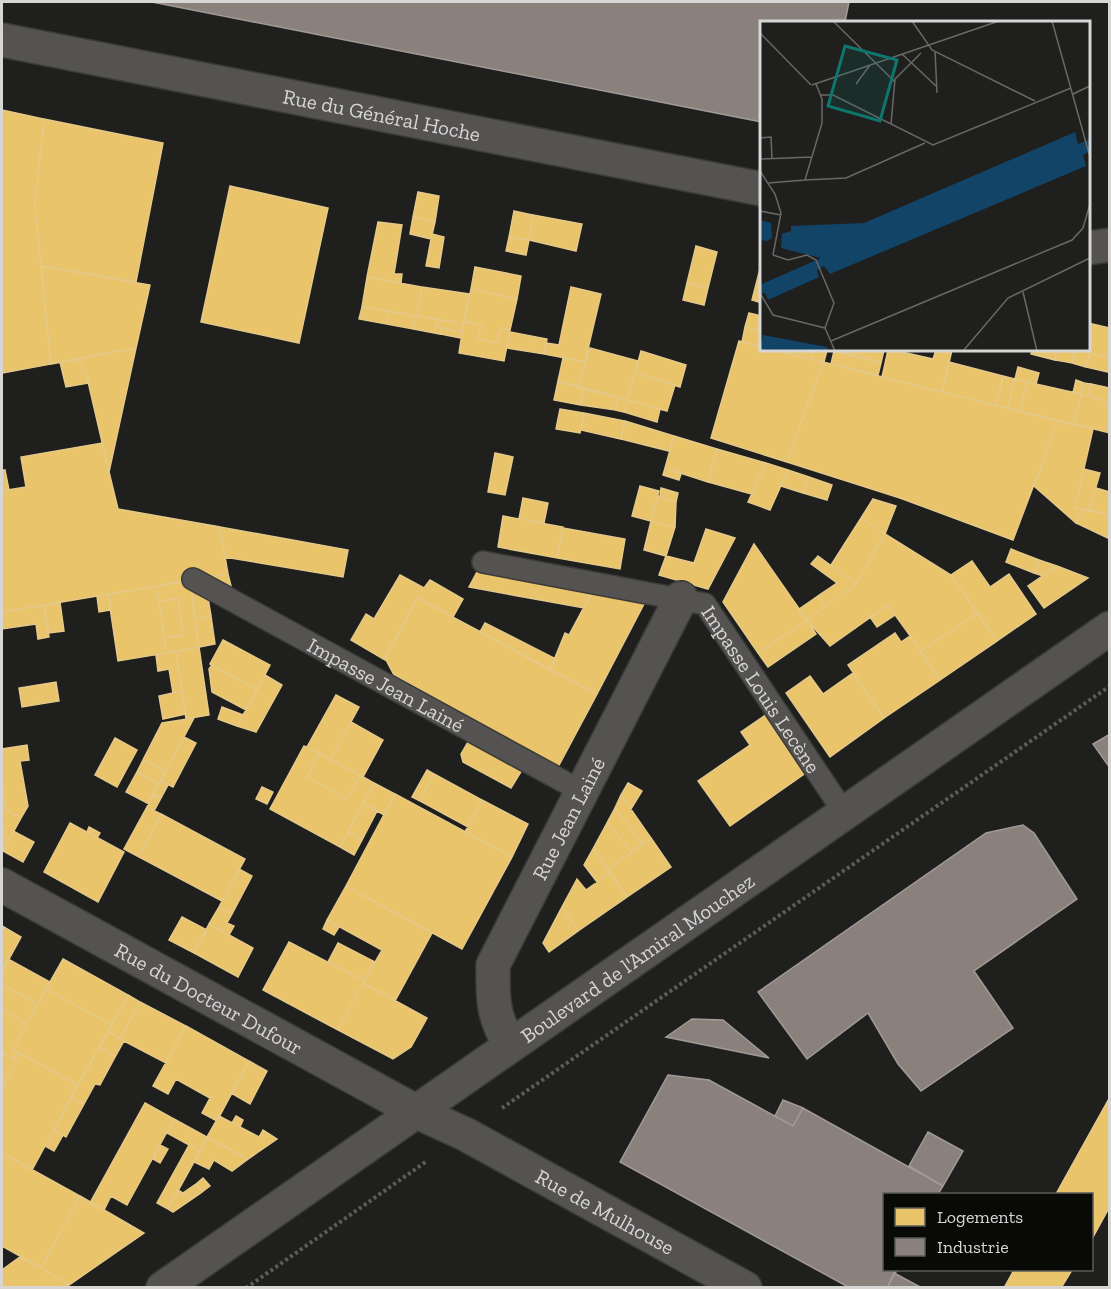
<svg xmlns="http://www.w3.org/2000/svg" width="1111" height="1289" viewBox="0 0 1111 1289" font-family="'Zilla Slab',serif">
<rect width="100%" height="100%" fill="#1f1f1e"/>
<path fill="#e9c46a" stroke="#e4c98a" stroke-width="1.5" d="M 2,110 L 44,119 L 35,204 L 51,364 L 2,373 Z
M 44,119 L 163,143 L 136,282 L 41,266 L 35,204 Z
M 230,186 L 328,208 L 299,343 L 201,322 Z
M 418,192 L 439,196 L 435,222 L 413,217 Z
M 514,211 L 533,215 L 529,240 L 509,237 Z
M 533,215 L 582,224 L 576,251 L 529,240 Z
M 413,217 L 435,222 L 431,239 L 410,234 Z
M 378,222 L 402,225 L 394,274 L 402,274 L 401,283 L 367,277 Z
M 432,234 L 444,237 L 439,268 L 426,266 Z
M 509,237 L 529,240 L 526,255 L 506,251 Z
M 696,246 L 717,252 L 708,288 L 687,283 Z
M 762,261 L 762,303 L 752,300 Z
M 41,266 L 150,285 L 136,348 L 51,364 Z
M 475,267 L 521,276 L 517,299 L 471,289 Z
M 367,277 L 422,287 L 416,316 L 362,307 Z
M 687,283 L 708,288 L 704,305 L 683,300 Z
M 422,287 L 469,294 L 464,324 L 416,316 Z
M 571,287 L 601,294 L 585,362 L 544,354 L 547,343 L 559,345 Z
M 471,289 L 517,299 L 510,330 L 500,328 L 498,343 L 478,339 L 481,325 L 464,321 Z
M 362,307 L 389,311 L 386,324 L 359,319 Z
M 389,311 L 416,316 L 413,329 L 386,324 Z
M 749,313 L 762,316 L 762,331 L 745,327 Z
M 416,316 L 437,319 L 436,327 L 441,328 L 440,334 L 413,329 Z
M 437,319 L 464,324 L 462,332 L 436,327 Z
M 464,321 L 481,325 L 478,339 L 498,343 L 500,328 L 510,330 L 504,361 L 459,353 Z
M 1088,323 L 1110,328 L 1110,358 L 1090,353 L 1086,367 L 1072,363 L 1075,350 L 1088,350 Z
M 745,327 L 762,331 L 759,346 L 742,342 Z
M 441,328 L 462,332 L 461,338 L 440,334 Z
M 510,332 L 547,339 L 544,354 L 507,348 Z
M 739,341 L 762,347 L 762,350 L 773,350 L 823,362 L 787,462 L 711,438 Z
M 136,348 L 109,472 L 86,373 L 76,359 Z
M 590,348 L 638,361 L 627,400 L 578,386 Z
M 773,350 L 814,350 L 811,359 Z
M 814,350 L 827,350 L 824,362 L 811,359 Z
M 835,350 L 884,350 L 881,363 Z
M 888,350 L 902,350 L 902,352 L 933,359 L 936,350 L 952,350 L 942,392 L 882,377 Z
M 1032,350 L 1057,350 L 1055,360 L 1031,354 Z
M 1057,350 L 1074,353 L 1072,363 L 1055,360 Z
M 641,351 L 686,365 L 680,387 L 635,373 Z
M 834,351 L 881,363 L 878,375 L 831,364 Z
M 1090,353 L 1110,358 L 1108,372 L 1086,367 Z
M 563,358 L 585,362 L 578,386 L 558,381 Z
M 76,359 L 86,373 L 89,383 L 66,387 L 60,362 Z
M 823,362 L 1058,421 L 1013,540 L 900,498 L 787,462 Z
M 949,362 L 1003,376 L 996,405 L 942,392 Z
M 1018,367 L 1039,373 L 1036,384 L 1015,379 Z
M 635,373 L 675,385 L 667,411 L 627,400 Z
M 1003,376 L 1015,379 L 1008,408 L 996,405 Z
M 1015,379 L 1027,382 L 1020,411 L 1008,408 Z
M 1076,380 L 1084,383 L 1081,394 L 1073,393 Z
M 558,381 L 584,389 L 580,405 L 554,400 Z
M 1027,382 L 1081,394 L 1074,424 L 1020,411 Z
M 1084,383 L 1091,384 L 1088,396 L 1081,394 Z
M 1091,384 L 1110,388 L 1110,402 L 1088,396 Z
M 584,389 L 619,398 L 615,410 L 580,405 Z
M 1081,394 L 1110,402 L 1110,433 L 1074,424 Z
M 619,398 L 627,400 L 624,412 L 615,410 Z
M 627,400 L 660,409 L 657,422 L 624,412 Z
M 560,409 L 584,413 L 580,433 L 556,429 Z
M 584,413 L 625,421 L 621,439 L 581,430 Z
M 625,421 L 674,436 L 669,451 L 621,439 Z
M 1058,421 L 1093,429 L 1075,508 L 1083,509 L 1076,523 L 1034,486 Z
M 674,436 L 717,449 L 708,482 L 665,468 Z
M 102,443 L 118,509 L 220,527 L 228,574 L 2,612 L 2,491 L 26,487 L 21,457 Z
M 717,449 L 766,463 L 752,494 L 708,482 Z
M 495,453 L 513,457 L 505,495 L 488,492 Z
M 766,463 L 788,470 L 770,510 L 748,502 Z
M 665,468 L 681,474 L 679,480 L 663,475 Z
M 1084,469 L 1100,473 L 1089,511 L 1075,508 Z
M 2,470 L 5,470 L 9,490 L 2,491 Z
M 788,470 L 809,477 L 803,493 L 781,486 Z
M 809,477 L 832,485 L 827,500 L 803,493 Z
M 640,486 L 659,491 L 651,521 L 632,516 Z
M 661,488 L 678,493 L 676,502 L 660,497 Z
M 1096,488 L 1110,492 L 1110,514 L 1089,511 Z
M 658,496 L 676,502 L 675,527 L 651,521 Z
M 523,498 L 548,503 L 544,523 L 519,519 Z
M 873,499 L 896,506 L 885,534 L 861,518 Z
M 1083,509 L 1110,514 L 1110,539 L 1076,523 Z
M 503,516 L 563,527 L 557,558 L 498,547 Z
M 861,518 L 885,534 L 856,584 L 831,565 Z
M 651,521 L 675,527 L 666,556 L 644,550 Z
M 220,527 L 348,550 L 343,577 L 225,557 Z
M 563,528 L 625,539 L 620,569 L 557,558 Z
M 706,529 L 735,538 L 708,589 L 659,575 L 666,556 L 694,563 Z
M 885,534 L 951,575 L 977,613 L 921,651 L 888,605 L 830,646 L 807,620 L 856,584 Z
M 754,544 L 807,620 L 758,653 L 723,602 Z
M 1011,549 L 1039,560 L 1034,573 L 1006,562 Z
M 818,556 L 856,584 L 826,606 L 818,596 L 837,583 L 811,564 Z
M 1039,560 L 1057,566 L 1043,576 L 1034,573 Z
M 972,561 L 990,587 L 1009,574 L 1036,614 L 997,641 L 951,575 Z
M 1057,566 L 1088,578 L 1044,608 L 1028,586 Z
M 477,572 L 592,592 L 584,608 L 469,587 Z
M 228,574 L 233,594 L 202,577 Z
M 400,575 L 424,588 L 430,580 L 463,599 L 453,617 L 417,598 L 385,660 L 351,640 L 366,614 L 374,619 Z
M 190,579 L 199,647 L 166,653 L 164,638 L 183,635 L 178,598 L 159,602 L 157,586 Z
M 157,586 L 166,653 L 118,661 L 108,594 Z
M 191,588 L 208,598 L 211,616 L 195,619 Z
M 592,592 L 645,602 L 597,694 L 550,670 L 565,633 L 569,635 Z
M 108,594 L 111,610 L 99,612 L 97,596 Z
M 818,596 L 826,606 L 807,620 L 798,610 Z
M 178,598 L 183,635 L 164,638 L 159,602 Z
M 417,598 L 597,694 L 558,767 L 394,675 L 385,658 Z
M 60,602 L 64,631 L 49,633 L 44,605 Z
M 44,605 L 49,637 L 38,639 L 36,624 L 2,629 L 2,612 Z
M 888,605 L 895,615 L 877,627 L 870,617 Z
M 977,613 L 997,641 L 940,680 L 921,651 Z
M 211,616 L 215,644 L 199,647 L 195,619 Z
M 807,620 L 816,634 L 768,667 L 758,653 Z
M 485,623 L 556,659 L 550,670 L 480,632 Z
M 895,633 L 901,642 L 910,636 L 940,680 L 884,718 L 848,665 Z
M 223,640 L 270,665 L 257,690 L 210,664 Z
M 199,647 L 209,715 L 186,719 L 176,651 Z
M 176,651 L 182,691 L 173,693 L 169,669 L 158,671 L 156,655 Z
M 212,665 L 257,690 L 246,710 L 212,692 L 209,669 Z
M 853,673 L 884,718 L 830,757 L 786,693 L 810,676 L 823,694 Z
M 265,675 L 282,685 L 256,732 L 237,726 Z
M 56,682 L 59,701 L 22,707 L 19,688 Z
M 182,691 L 186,714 L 163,719 L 159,696 Z
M 336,695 L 359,707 L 331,759 L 307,747 Z
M 222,707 L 243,715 L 237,726 L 218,719 Z
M 767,714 L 807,772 L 730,826 L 698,781 L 750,745 L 741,732 Z
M 194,718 L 166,771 L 143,760 L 162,723 Z
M 351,722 L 383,740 L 363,777 L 331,759 Z
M 184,737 L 196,743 L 173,787 L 161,781 Z
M 115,738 L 137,750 L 117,787 L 95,775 Z
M 468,742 L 522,770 L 511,788 L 463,762 L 461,754 Z
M 27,745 L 29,760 L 20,761 L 28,806 L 21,818 L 5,809 L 2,782 L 2,749 Z
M 304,746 L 319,753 L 307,777 L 347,799 L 360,775 L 374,783 L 340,847 L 270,809 Z
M 319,753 L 360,775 L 347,799 L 307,777 Z
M 143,760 L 166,771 L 159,783 L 137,772 Z
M 427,770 L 434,774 L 420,801 L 412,797 Z
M 137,772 L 159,783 L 149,804 L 126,792 Z
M 434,774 L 482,800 L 468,827 L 420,801 Z
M 161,781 L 168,785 L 161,798 L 153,794 Z
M 2,782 L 5,809 L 21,818 L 3,851 Z
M 374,783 L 395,794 L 384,815 L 363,803 Z
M 628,783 L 642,791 L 631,809 L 621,795 Z
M 262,787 L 273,792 L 267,804 L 256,799 Z
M 153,794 L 161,798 L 154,811 L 147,807 Z
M 395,794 L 512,857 L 462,949 L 346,886 Z
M 621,795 L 651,838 L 643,844 L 615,808 Z
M 482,800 L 528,824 L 512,857 L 465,832 Z
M 363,803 L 377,811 L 362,840 L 348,832 Z
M 147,807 L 161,814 L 139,857 L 124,849 Z
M 615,808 L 643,844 L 632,852 L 607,823 Z
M 161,814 L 245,859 L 222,901 L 139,857 Z
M 70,823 L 124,852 L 98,902 L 44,872 Z
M 607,823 L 632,852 L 608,869 L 593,849 Z
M 89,827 L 100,833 L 97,838 L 87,832 Z
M 13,831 L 34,842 L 23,862 L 3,851 Z
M 348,832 L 362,840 L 354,855 L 340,847 Z
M 651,838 L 671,867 L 627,897 L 608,869 Z
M 593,849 L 610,873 L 597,882 L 584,865 Z
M 239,869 L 252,876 L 232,914 L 219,907 Z
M 610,873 L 627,897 L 578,931 L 562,907 L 577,879 L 586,890 Z
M 346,886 L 432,933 L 395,1001 L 363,983 L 382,950 L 327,920 Z
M 219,907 L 232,914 L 227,923 L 234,926 L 229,935 L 209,924 Z
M 562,907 L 578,931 L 549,952 L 543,943 Z
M 182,917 L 207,930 L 194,953 L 169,940 Z
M 327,920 L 339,927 L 334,935 L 323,929 Z
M 209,924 L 253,948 L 238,977 L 194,953 Z
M 2,926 L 21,937 L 2,972 Z
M 289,942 L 364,981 L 338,1030 L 263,990 Z
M 338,943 L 375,962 L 364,981 L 328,962 Z
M 8,959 L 50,982 L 38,1004 L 2,985 L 2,972 Z
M 63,959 L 128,995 L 112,1025 L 46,989 Z
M 363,983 L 427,1018 L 411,1047 L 393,1059 L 338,1030 Z
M 2,985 L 38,1004 L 27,1024 L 2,1009 Z
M 46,989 L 112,1025 L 78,1085 L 13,1050 Z
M 128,995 L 140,1002 L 120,1039 L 108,1031 Z
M 140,1002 L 186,1026 L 166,1063 L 120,1039 Z
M 2,1009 L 27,1024 L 13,1050 L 18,1052 L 14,1060 L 2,1053 Z
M 186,1026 L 249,1061 L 217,1121 L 202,1113 L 210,1098 L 176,1079 L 168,1094 L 153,1086 Z
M 108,1031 L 124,1041 L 115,1057 L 99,1047 Z
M 99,1047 L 115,1057 L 100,1085 L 95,1084 L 84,1104 L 71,1097 Z
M 18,1052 L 78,1085 L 32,1170 L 2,1153 L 2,1088 L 17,1061 L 14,1060 Z
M 2,1053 L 17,1061 L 2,1088 Z
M 249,1061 L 267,1071 L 250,1104 L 231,1093 Z
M 71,1097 L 84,1104 L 66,1137 L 54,1130 Z
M 1110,1097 L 1110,1206 L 1092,1239 L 1092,1194 L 1056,1194 Z
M 145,1103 L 174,1119 L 127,1205 L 111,1196 L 104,1210 L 90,1203 Z
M 219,1116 L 259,1137 L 263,1130 L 277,1139 L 248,1159 L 207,1137 Z
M 236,1116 L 243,1120 L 240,1127 L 232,1123 Z
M 174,1119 L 207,1137 L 200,1151 L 167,1133 Z
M 54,1130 L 63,1135 L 54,1151 L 45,1146 Z
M 207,1137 L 248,1159 L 232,1171 L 214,1160 L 209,1169 L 194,1162 Z
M 160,1145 L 168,1149 L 160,1163 L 153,1159 Z
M 189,1145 L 200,1151 L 168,1209 L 157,1203 Z
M 2,1153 L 80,1196 L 41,1268 L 2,1246 Z
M 203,1178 L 210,1186 L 202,1192 L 196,1184 Z
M 196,1184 L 202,1192 L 192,1199 L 183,1193 Z
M 178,1190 L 192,1199 L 173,1212 L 168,1209 Z
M 80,1196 L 144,1233 L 69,1285 L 41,1268 Z
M 20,1257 L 41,1268 L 69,1285 L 65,1288 L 2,1288 L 2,1270 Z
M 1014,1270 L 1072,1270 L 1061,1288 L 1004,1288 Z"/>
<path fill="#8a817c" stroke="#a19a97" stroke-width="1.5" d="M 152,2 L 849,2 L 845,22 L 762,22 L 762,122 Z
M 1110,734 L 1110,768 L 1093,744 Z
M 1023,825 L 1034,833 L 1077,899 L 974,971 L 1013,1028 L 921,1091 L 898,1064 L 868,1013 L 807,1059 L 758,992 L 986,833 Z
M 692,1019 L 723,1020 L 769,1058 L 666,1037 Z
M 668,1075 L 709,1080 L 793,1126 L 803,1108 L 943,1186 L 938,1194 L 884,1194 L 884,1270 L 897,1270 L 887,1288 L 850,1288 L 620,1162 Z
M 783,1100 L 803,1108 L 793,1126 L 775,1116 Z
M 928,1132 L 963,1151 L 943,1186 L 909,1166 Z
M 894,1273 L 922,1288 L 887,1288 Z"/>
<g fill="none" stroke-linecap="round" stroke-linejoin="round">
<g stroke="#3a3a39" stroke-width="24">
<g id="lane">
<path id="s1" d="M 483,562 L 705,604 L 845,814"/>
<path id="s2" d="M 193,579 L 581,791"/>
</g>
</g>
<g stroke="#3a3a39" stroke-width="36">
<g id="street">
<path id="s3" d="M 2,40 L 762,189"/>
<path d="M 1088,248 L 1110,245"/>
<path id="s4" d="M 2,885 L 417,1112 L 465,1134 L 745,1288"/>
<path id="s5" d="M 510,1045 C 492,1015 493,999 493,965 L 681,598"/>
</g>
</g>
<g stroke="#3a3a39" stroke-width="36">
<g id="secondary">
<path id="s6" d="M 163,1288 L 1110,628"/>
</g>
</g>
<path stroke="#5d5c5b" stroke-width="4" stroke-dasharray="3 3" stroke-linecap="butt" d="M 502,1108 L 1110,686
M 246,1288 L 427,1161"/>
<use href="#lane" stroke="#545352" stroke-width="21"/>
<use href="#street" stroke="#545352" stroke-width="33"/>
<use href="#secondary" stroke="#545352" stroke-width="33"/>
</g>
<g text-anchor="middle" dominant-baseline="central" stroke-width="6" stroke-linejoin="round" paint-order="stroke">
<g font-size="21" fill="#d7d6d5" stroke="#090908">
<text stroke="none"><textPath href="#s3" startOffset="387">Rue du Général Hoche</textPath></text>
<text stroke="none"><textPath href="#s2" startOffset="220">Impasse Jean Lainé</textPath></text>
<text stroke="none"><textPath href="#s1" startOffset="328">Impasse Louis Lecène</textPath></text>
<text stroke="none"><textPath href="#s5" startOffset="248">Rue Jean Lainé</textPath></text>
<text stroke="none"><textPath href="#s6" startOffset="578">Boulevard de l'Amiral Mouchez</textPath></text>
<text stroke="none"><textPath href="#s4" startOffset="236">Rue du Docteur Dufour</textPath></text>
<text stroke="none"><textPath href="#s4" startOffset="686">Rue de Mulhouse</textPath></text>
</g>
</g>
<g transform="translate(760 21)">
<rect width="330" height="330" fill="#1f1f1e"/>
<path d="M 315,111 L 318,123 L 330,118 L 330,130 L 323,134 L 326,145 L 70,253 L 64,245 L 57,249 L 59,256 L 8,279 L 5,272 L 0,273 L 0,264 L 61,237 L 21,227 L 22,213 L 31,210 L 31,205 L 104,202 ZM 0,199 L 11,202 L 12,217 L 7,220 L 0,219 ZM 3,314 L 67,326 L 69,329 L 0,330 Z" fill="#114467"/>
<path fill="none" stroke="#696867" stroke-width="1.5" d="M 73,0 L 135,61M 152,0 L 172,29 L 275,80M 292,0 L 330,136M 0,12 L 51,64M 175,30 L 177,72M 142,33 L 176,65M 96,63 L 110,44M 52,64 L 239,0M 313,73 L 330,65M 61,74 L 73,74 L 173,124 L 311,67M 131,103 L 135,58 L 161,32M 0,117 L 11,116 L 12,138M 0,138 L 52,136M 0,150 L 15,173 L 21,192 L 13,234M 45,159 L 86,157 L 165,122M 8,162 L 45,159 L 62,102 L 62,78 L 56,63M 0,190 L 21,194M 13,234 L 28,239 L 47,234 L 56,239 L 74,282 L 65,307M 263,271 L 277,330M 0,272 L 13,294 L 65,307M 65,307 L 75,330M 71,320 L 312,219 L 323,207 L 330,183M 203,330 L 248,277 L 330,237"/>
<path fill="#0f766e" fill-opacity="0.15" stroke="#0f766e" stroke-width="3" d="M 85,25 L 137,39 L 120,100 L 68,85 Z"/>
<rect width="330" height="330" fill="none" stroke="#d7d6d5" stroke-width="3"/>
</g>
<rect width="1111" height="1289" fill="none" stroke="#d7d6d5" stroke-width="6"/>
<rect x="883" y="1193" width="210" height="78" fill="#090908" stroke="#5b5b5a" stroke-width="1.5"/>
<rect x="895" y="1208" width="30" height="18" fill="#e9c46a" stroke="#5b5b5a" stroke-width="1.5"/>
<text x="937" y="1223" font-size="18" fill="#d7d6d5">Logements</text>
<rect x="895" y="1238" width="30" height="18" fill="#8a817c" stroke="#5b5b5a" stroke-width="1.5"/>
<text x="937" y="1253" font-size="18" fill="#d7d6d5">Industrie</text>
</svg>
